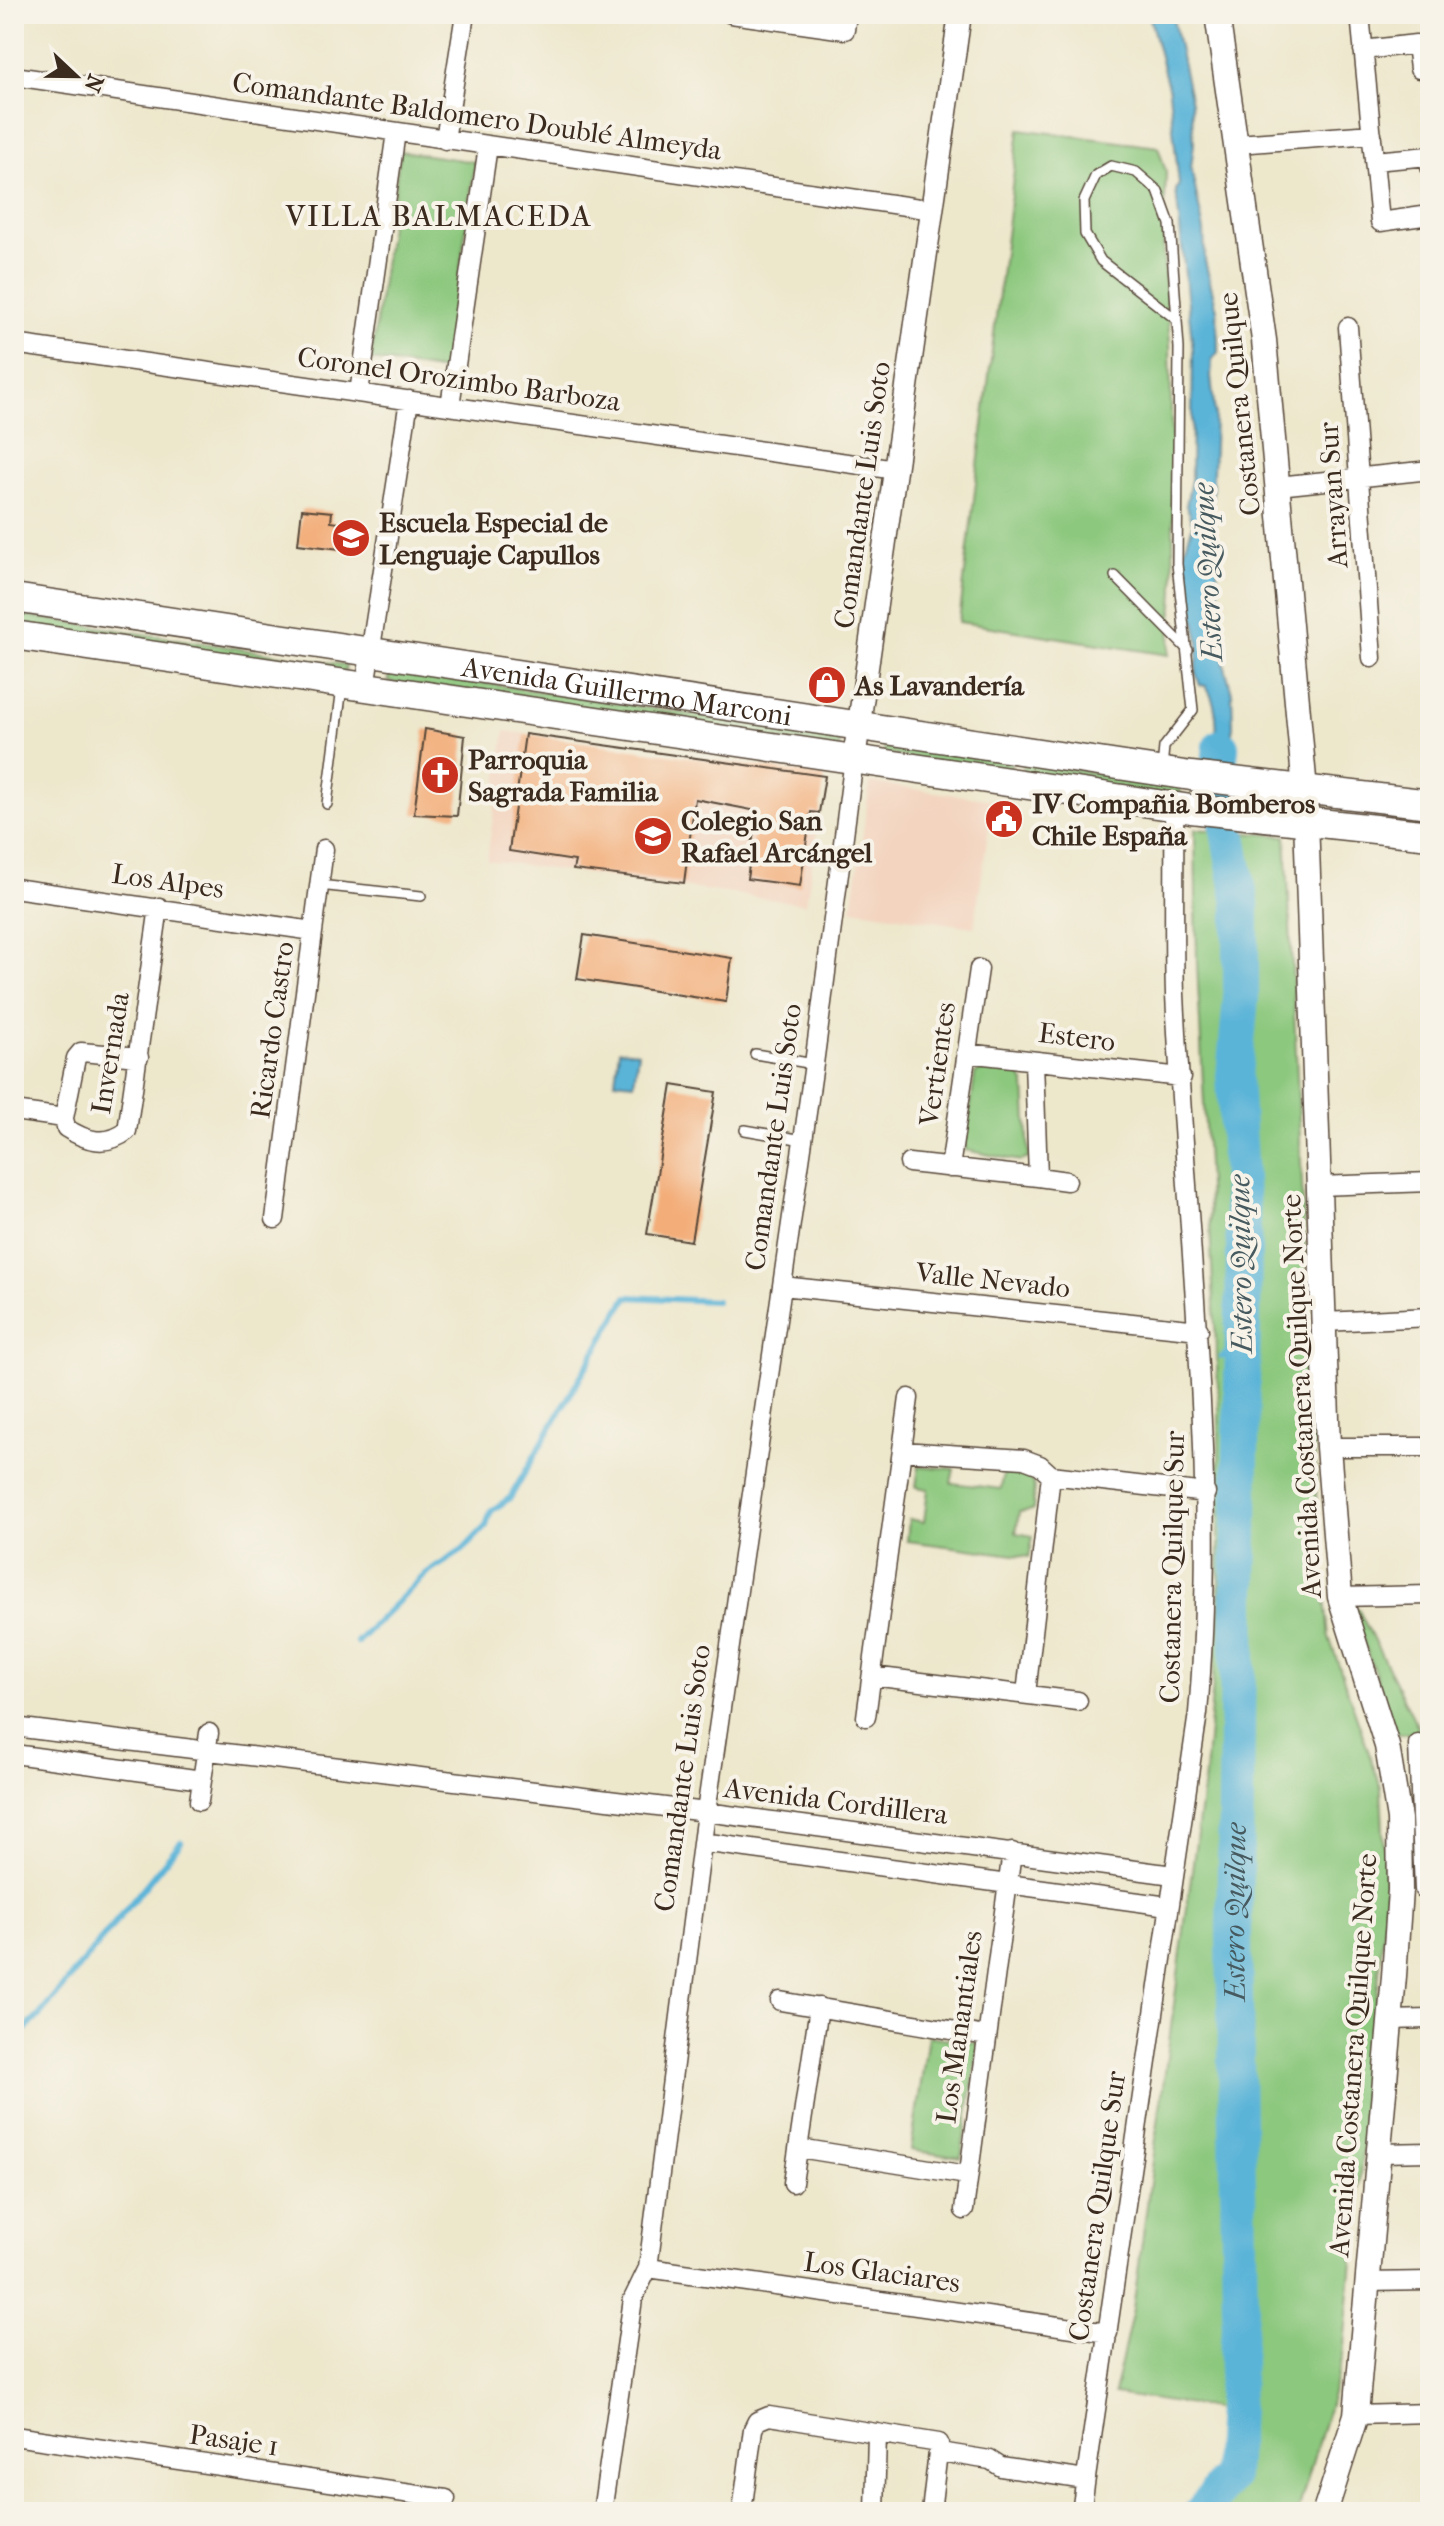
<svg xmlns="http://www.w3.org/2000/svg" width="1444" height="2526" viewBox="0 0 1444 2526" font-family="'IM FELL French Canon',serif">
<rect width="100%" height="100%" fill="#f7f3e8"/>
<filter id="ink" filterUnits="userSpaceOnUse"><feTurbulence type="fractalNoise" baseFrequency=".0125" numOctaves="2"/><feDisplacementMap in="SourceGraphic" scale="16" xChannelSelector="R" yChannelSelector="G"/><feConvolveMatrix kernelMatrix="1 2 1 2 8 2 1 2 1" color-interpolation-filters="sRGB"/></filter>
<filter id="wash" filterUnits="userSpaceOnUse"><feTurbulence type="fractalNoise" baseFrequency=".006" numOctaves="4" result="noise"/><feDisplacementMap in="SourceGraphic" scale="32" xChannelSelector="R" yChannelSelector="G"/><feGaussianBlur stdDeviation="1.8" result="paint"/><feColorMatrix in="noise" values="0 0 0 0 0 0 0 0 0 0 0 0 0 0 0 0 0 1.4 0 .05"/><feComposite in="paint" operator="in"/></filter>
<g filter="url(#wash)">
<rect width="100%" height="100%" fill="#ede7cc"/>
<path fill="#f3d4bf" d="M 505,731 L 825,776 L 806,904 L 487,860 Z
M 870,783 L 993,800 L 974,927 L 852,909 Z"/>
<path fill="#8cc87e" stroke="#64794e" stroke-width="2" d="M 1019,129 L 1158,147 L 1166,172 L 1163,254 L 1170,343 L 1174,592 L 1169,655 L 959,622 Z
M 400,151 L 475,162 L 446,371 L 371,360 Z
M 14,614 L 346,665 L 344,676 L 14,627 Z
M 390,669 L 840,737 L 839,749 L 388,682 Z
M 885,743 L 1011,762 L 1010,773 L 884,754 Z
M 1023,762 L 1179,785 L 1182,797 L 1022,775 Z
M 1195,829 L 1286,836 L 1318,1532 L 1329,1637 L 1381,1788 L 1386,1900 L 1343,2356 L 1298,2512 L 1226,2512 L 1242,2412 L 1114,2394 L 1133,2309 L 1205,1774 L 1219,1617 L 1219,1407 L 1197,963 Z
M 984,1069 L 1020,1074 L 1025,1085 L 1029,1158 L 1020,1161 L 965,1150 L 975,1074 Z
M 919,1466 L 954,1469 L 951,1483 L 1001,1489 L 1004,1473 L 1028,1475 L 1034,1485 L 1033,1510 L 1019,1512 L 1016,1533 L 1033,1536 L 1029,1557 L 907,1541 L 909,1519 L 924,1522 L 928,1489 L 916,1487 Z
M 1352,1609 L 1358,1609 L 1421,1733 L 1397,1734 Z
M 928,2036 L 979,2043 L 961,2158 L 911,2150 Z"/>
<path fill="#5ab4d8" stroke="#4a6f7b" stroke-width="2" d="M 1149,14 L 1172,14 L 1191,103 L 1194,143 L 1191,168 L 1204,231 L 1205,261 L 1217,310 L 1218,352 L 1212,360 L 1211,376 L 1215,415 L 1212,504 L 1224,663 L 1232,693 L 1233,727 L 1226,761 L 1232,775 L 1203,769 C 1220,747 1221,710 1206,686 L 1200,685 L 1196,674 L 1199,641 L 1183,566 L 1183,554 L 1193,525 L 1186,506 L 1191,480 L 1193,351 L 1176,190 L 1179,184 L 1169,91 Z
M 619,1050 L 638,1052 L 634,1083 L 615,1081 Z"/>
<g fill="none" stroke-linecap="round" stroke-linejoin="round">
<path stroke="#5ab4d8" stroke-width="6" d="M 1222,1357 L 1242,1341
M 357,1642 L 427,1573 L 463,1550 L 486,1526 L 491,1511 L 510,1498 L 627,1297 L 716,1301
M 14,2040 L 39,2016 L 181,1842"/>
<path stroke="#5ab4d8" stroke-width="36" id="s1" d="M 1202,2512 L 1230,2476 L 1240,2309 L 1234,1937 L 1244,1247 L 1234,1076 L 1241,998 L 1241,903 L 1218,774 L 1221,747"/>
</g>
<g id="blocks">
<path fill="#f3ad79" d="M 302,509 L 332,512 L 331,522 L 360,526 L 357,551 L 298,544 Z
M 425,729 L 465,736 L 457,816 L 414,814 Z
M 525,734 L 825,776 L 819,813 L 811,812 L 800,886 L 747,879 L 757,811 L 695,799 L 684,883 L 573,870 L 575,861 L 509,851 Z
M 584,935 L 732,958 L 726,1002 L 577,979 Z
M 672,1085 L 716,1092 L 691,1241 L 647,1234 Z"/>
</g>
</g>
<g filter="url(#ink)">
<use href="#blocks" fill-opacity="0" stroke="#564638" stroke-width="2"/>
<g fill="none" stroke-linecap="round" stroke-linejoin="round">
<g stroke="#564638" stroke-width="12">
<path id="service" d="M 1115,576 L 1188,650
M 1162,768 L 1164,747 L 1193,710 L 1177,564 L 1179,348 L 1170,224 L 1158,191 L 1136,172 L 1111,166 L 1096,175 L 1084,201 L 1085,234 L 1101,261 L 1177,320
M 327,804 L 342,687
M 319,885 L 421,896
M 755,1054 L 814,1064
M 745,1130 L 803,1140"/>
</g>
<g stroke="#564638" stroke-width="21">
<path id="minor" d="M 731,14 L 845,30 L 847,14
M 1360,14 L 1380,222 L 1430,215
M 1363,50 L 1416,44 L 1419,69
M 14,76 L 933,210
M 445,140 L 465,14
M 1237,144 L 1372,134
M 1374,161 L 1429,156 L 1430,167
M 1348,327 L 1372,658
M 14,344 L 896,470
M 359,393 L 396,132
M 450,406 L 488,146
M 1278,486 L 1430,470
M 365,687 L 409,400
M 14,888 L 313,931
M 966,1053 L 1181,1077
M 14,1111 L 64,1118 L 76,1058 L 81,1052 L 139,1057
M 64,1118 L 66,1128 C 86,1141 106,1147 127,1131 L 159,907
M 909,1163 L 1038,1177 L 1034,1061
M 950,1168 L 979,969
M 1038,1177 L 1067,1181
M 1319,1186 L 1430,1182
M 275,1219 L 324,849
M 782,1286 L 1199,1330
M 1324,1322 L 1430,1317
M 1328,1447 L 1430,1447
M 902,1451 L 1024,1459 L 1040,1465 L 1051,1475
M 1340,1597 L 1430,1595
M 872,1676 L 1078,1701
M 1026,1694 L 1051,1475 L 1206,1493
M 866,1717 L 909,1398
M 14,1727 L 706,1812 L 1173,1875
M 1418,1744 L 1424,1890
M 14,1754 L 202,1780
M 199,1801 L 209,1733
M 702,1842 L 1168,1906
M 780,2001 L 986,2036
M 1389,2020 L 1430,2019
M 799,2148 L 967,2175
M 1380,2153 L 1430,2152
M 793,2183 L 819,2007
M 964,2210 L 1012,1852
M 648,2268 L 1108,2333
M 1366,2282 L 1430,2281
M 1356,2415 L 1430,2413
M 14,2436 L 446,2499
M 940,2452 L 990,2460 L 1001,2467 L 1085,2480
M 602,2512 L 633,2299 L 648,2268 L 706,1812 L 814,1064 L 854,759
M 742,2512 L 753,2429 L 757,2421 L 769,2416 L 939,2443 L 931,2512
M 875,2512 L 877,2433
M 1081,2512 L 1198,1713 C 1219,1473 1186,1234 1175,994 C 1173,932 1175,869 1174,807"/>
</g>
<g stroke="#564638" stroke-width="25">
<path id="tertiary" d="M 854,759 L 960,14"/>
</g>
<g stroke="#564638" stroke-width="27">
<path id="secondary" d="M 1217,14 L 1264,340 L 1305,790 L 1328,1447 L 1340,1597 L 1387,1746 L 1399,1819 L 1400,1890 L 1394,1976 L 1356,2415 L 1325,2512"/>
</g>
<g stroke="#564638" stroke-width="31">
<g id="primary">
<path id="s2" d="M 14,598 L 1191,776 L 1430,804"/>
<path d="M 14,635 L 1191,809 L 1430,835"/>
</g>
</g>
<use href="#service" stroke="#fff" stroke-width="9"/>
<use href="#minor" stroke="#fff" stroke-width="18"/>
<use href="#tertiary" stroke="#fff" stroke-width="22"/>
<use href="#secondary" stroke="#fff" stroke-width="24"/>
<use href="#primary" stroke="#fff" stroke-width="28"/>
</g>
</g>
<defs>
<g id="school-disc" transform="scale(2)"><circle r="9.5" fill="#c8321e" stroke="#f7f3e8"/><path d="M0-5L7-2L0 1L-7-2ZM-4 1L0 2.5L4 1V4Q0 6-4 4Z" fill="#fff"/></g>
<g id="shop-disc" transform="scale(2)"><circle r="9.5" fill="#c8321e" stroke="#f7f3e8"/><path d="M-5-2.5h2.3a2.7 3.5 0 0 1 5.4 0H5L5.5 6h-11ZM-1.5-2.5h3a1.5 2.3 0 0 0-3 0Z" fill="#fff"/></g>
<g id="church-disc" transform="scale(2)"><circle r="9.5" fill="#c8321e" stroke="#f7f3e8"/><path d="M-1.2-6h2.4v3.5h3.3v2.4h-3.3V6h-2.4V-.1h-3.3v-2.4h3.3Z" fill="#fff"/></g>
<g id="civic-disc" transform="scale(2)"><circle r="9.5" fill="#c8321e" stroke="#f7f3e8"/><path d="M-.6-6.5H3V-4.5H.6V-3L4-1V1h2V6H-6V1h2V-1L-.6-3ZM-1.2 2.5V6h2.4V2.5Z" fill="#fff"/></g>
</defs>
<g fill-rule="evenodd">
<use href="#school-disc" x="351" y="538"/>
<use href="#shop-disc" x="827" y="685"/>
<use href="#church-disc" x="440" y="775"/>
<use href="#civic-disc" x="1004" y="819"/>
<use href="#school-disc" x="653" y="836"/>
</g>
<g text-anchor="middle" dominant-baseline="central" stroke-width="8" stroke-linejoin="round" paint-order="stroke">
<g font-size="28" fill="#3b2a1e" stroke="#f7f3e8">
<text transform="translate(477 116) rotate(8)">Comandante Baldomero Doublé Almeyda</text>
<text transform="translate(459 379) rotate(8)">Coronel Orozimbo Barboza</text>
<text transform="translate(1239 404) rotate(-96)">Costanera Quilque</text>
<text transform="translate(862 495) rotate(-82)">Comandante Luis Soto</text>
<text transform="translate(1333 495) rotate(-94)">Arrayan Sur</text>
<text stroke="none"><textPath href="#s2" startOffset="620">Avenida Guillermo Marconi</textPath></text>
<text transform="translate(168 881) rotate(8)">Los Alpes</text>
<text transform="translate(272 1030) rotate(-82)">Ricardo Castro</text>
<text transform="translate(1077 1037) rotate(7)">Estero</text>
<text transform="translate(110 1053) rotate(-81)">Invernada</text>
<text transform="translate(937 1064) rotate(-82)">Vertientes</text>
<text transform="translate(773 1137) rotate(-82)">Comandante Luis Soto</text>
<text transform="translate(993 1280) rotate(6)">Valle Nevado</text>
<text transform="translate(1301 1396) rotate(-93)">Avenida Costanera Quilque Norte</text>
<text transform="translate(1172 1567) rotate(-89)">Costanera Quilque Sur</text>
<text transform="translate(682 1778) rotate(-82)">Comandante Luis Soto</text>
<text transform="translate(836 1801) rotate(7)">Avenida Cordillera</text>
<text transform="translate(959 2027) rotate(-82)">Los Manantiales</text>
<text transform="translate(1353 2055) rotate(-86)">Avenida Costanera Quilque Norte</text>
<text transform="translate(1097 2206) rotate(-82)">Costanera Quilque Sur</text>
<text transform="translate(882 2272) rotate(8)">Los Glaciares</text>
<text transform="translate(234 2440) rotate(8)">Pasaje 1</text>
</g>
<g font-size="28" font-weight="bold" fill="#3b2a1e" stroke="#f7f3e8" text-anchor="start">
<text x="379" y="522">Escuela Especial de<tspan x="379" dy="32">Lenguaje Capullos</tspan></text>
<text x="855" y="685">As Lavandería</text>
<text x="468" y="759">Parroquia<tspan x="468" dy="32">Sagrada Familia</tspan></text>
<text x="1032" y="803">IV Compañia Bomberos<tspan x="1032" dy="32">Chile España</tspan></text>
<text x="681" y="820">Colegio San<tspan x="681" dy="32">Rafael Arcángel</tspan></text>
</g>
<g font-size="30" letter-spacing="2" fill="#3b2a1e" stroke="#f7f3e8">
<text x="439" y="216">VILLA BALMACEDA</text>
</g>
<g font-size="30" font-style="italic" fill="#465a5f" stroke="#f7f3e8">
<text transform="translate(1208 572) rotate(-93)">Estero Quilque</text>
<text transform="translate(1241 1264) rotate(-91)">Estero Quilque</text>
<text stroke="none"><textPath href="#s1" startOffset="610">Estero Quilque</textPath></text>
</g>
</g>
<rect width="1444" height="2526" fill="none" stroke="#f7f3e8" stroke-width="48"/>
<g transform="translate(76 76) rotate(112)" stroke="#f7f3e8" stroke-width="6" paint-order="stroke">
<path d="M0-6L14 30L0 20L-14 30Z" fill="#3b2a1e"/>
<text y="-12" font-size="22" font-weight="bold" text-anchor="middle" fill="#3b2a1e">N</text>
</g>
</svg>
